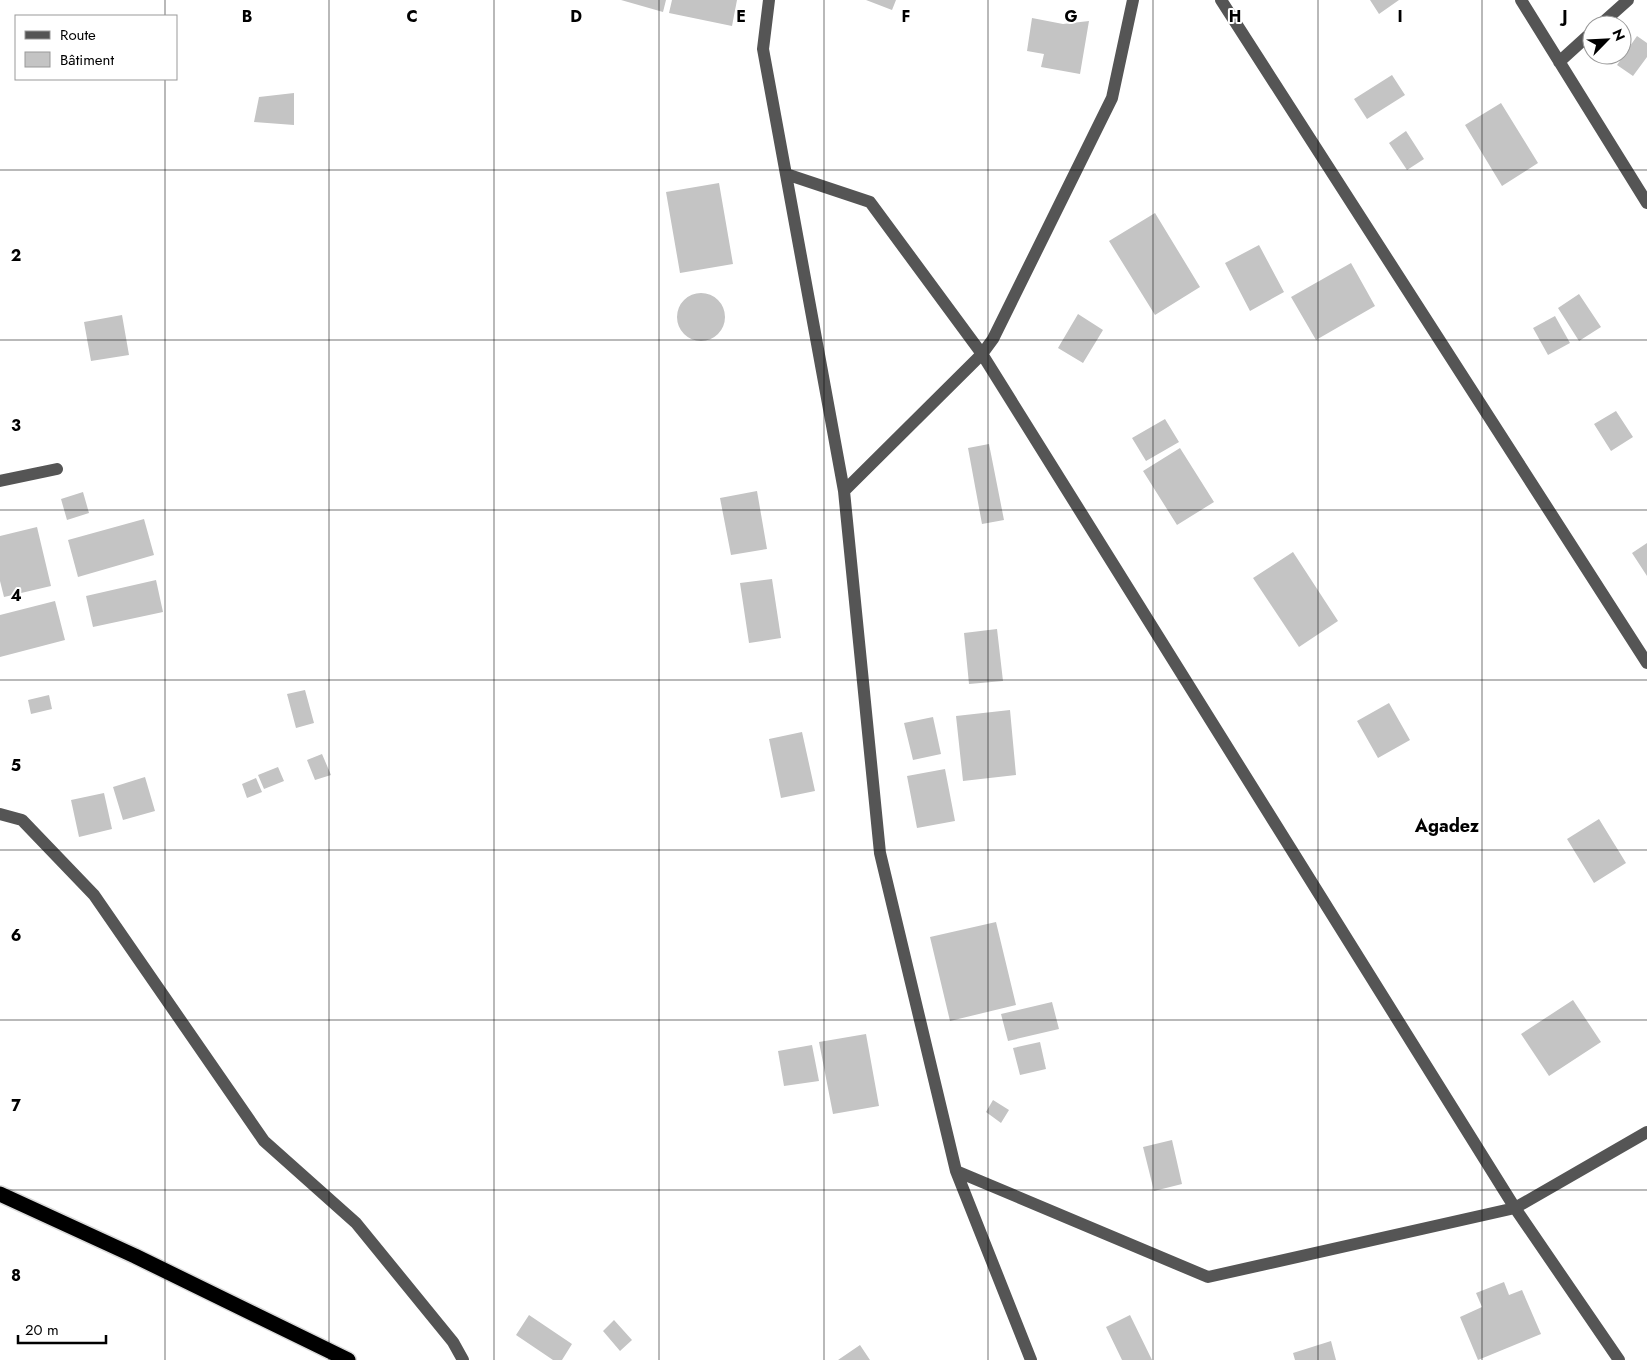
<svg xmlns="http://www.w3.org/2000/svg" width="1647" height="1360" viewBox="0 0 1647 1360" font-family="Jost,sans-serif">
<rect width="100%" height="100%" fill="#fff"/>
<path fill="#c4c4c4" d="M 621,0 L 666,0 L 663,12 Z
M 672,0 L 737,0 L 732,26 L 669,13 Z
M 866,0 L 896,0 L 892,10 Z
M 1370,0 L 1399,0 L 1379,14 Z
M 1032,18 L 1063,24 L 1089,21 L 1080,74 L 1041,67 L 1044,54 L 1027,51 Z
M 1637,36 L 1647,43 L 1647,57 L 1633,76 L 1617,65 Z
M 1392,75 L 1405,95 L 1367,119 L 1354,99 Z
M 294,93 L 294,125 L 254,122 L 259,97 Z
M 1501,103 L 1538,163 L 1502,186 L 1465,125 Z
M 1406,131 L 1424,159 L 1407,170 L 1389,143 Z
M 719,183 L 733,264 L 680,273 L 666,192 Z
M 1155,213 L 1200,287 L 1155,315 L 1109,241 Z
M 1259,245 L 1284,292 L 1250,311 L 1225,263 Z
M 1351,263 L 1375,306 L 1316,340 L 1291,297 Z
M677 317a24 24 0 1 1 48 0a24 24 0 1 1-48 0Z
M 1579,294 L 1601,327 L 1579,341 L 1558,308 Z
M 1078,314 L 1103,330 L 1083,363 L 1058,348 Z
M 122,315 L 129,355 L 91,361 L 84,322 Z
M 1555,316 L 1570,343 L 1548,355 L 1533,328 Z
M 1616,411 L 1633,437 L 1611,451 L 1594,424 Z
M 1165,419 L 1179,442 L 1146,461 L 1132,438 Z
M 989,444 L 1004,520 L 982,524 L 968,448 Z
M 1180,448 L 1214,502 L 1177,525 L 1143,471 Z
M 757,491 L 767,549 L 731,555 L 720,498 Z
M 83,492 L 89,513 L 67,520 L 61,499 Z
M 144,519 L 154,555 L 78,577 L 68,540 Z
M 37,527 L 51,586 L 4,597 L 0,581 L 0,536 Z
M 1647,543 L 1647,576 L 1632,553 Z
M 1293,552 L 1338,621 L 1299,647 L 1253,578 Z
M 772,579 L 781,638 L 749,643 L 740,583 Z
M 156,580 L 163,612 L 93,627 L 86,596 Z
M 55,601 L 65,640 L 0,657 L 0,615 Z
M 997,629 L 1003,681 L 969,684 L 964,633 Z
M 305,690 L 314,723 L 296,728 L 287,694 Z
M 49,695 L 52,709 L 31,714 L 28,700 Z
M 1389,703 L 1410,740 L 1378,758 L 1357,721 Z
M 1010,710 L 1016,775 L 963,781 L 956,716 Z
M 933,717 L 941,754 L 913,760 L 904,723 Z
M 802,732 L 815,791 L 781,798 L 769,739 Z
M 322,754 L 331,775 L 315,780 L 307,760 Z
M 278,767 L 284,781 L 264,789 L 258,775 Z
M 945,769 L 955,821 L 917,828 L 907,776 Z
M 145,777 L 155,811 L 123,820 L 113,787 Z
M 256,778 L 262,792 L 247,798 L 242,784 Z
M 104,793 L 112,829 L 79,837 L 71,800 Z
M 1599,819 L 1626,863 L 1594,883 L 1567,839 Z
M 996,922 L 1016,1005 L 950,1021 L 930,937 Z
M 1573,1000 L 1601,1042 L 1549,1076 L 1521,1034 Z
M 1052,1002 L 1059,1029 L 1008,1041 L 1001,1014 Z
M 866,1034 L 879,1106 L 833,1114 L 819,1042 Z
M 1040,1042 L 1046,1069 L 1020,1075 L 1013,1048 Z
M 812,1045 L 819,1081 L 784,1086 L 778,1051 Z
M 993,1100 L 1009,1110 L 1001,1123 L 986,1112 Z
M 1172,1140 L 1182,1184 L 1154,1191 L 1143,1147 Z
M 1504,1282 L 1509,1295 L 1522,1290 L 1541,1334 L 1478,1360 L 1460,1317 L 1482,1307 L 1476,1293 Z
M 529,1315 L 572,1344 L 562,1360 L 553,1360 L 516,1335 Z
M 1130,1315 L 1152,1360 L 1122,1360 L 1106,1327 Z
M 614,1320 L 632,1340 L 620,1351 L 603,1331 Z
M 1331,1341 L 1336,1360 L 1295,1360 L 1293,1353 Z
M 860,1345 L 870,1360 L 838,1360 Z"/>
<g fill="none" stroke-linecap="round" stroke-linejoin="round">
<g stroke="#dbdbdb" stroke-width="18">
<path id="highway" d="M 0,1194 L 135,1256 L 348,1360"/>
</g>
<path stroke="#555" stroke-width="12" d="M 769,0 L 763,49 L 844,491 L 880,853 L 956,1171 L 1031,1360
M 1221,0 L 1647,663
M 1521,0 L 1647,203
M 1600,25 L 1628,0
M 1559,62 L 1592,32
M 786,174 L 870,202 L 982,354 L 1515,1208 L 1619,1360
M 0,481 L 57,469
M 844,491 L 982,354 L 993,339 L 1112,98 L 1133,0
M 0,814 L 22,820 L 94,895 L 264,1141 L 356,1223 L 453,1342 L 463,1360
M 956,1171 L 1208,1277 L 1515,1208 L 1647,1132"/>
<use href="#highway" stroke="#000" stroke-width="15"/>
</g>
<path fill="none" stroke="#000" stroke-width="1" stroke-opacity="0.55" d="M 165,0 L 165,16M 329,0 L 329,1360M 494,0 L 494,1360M 659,0 L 659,1360M 824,0 L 824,1360M 988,0 L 988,1360M 1153,0 L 1153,1360M 1318,0 L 1318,1360M 1482,0 L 1482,1360M 165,79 L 165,1360M 0,170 L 1647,170M 0,340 L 1647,340M 0,510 L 1647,510M 0,680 L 1647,680M 0,850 L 1647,850M 0,1020 L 1647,1020M 0,1190 L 1647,1190"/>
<g text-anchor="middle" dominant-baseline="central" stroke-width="4" stroke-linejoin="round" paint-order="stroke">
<g font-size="18" font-weight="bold" fill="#000" stroke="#fff">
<text x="1447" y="826">Agadez</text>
</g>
</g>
<g font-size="16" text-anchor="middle" font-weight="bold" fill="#000" stroke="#fff" stroke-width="4" stroke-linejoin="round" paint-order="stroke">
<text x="247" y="22">B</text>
<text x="412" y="22">C</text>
<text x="576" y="22">D</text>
<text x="741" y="22">E</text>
<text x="906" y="22">F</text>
<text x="1071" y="22">G</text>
<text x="1235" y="22">H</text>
<text x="1400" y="22">I</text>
<text x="1565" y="22">J</text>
<text x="16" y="261">2</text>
<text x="16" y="431">3</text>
<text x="16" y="601">4</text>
<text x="16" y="771">5</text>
<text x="16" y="941">6</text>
<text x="16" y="1111">7</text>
<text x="16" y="1281">8</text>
</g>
<rect x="15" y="15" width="162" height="65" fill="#ffffff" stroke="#999999"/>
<rect x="25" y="31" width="25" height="8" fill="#555555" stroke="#999999"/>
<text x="60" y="40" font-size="15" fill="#000000">Route</text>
<rect x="25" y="52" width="25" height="15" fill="#c4c4c4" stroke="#999999"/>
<text x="60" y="65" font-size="15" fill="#000000">Bâtiment</text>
<g transform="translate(1607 40) rotate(66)"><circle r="24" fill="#ffffff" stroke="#999999"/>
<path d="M0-4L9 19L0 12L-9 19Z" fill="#000000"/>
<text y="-8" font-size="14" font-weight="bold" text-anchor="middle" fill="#000000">N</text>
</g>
<path d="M18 1335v8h88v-8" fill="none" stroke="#000000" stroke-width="2.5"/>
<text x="25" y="1335" font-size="15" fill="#000000" stroke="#ffffff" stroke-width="4" paint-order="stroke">20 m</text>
</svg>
